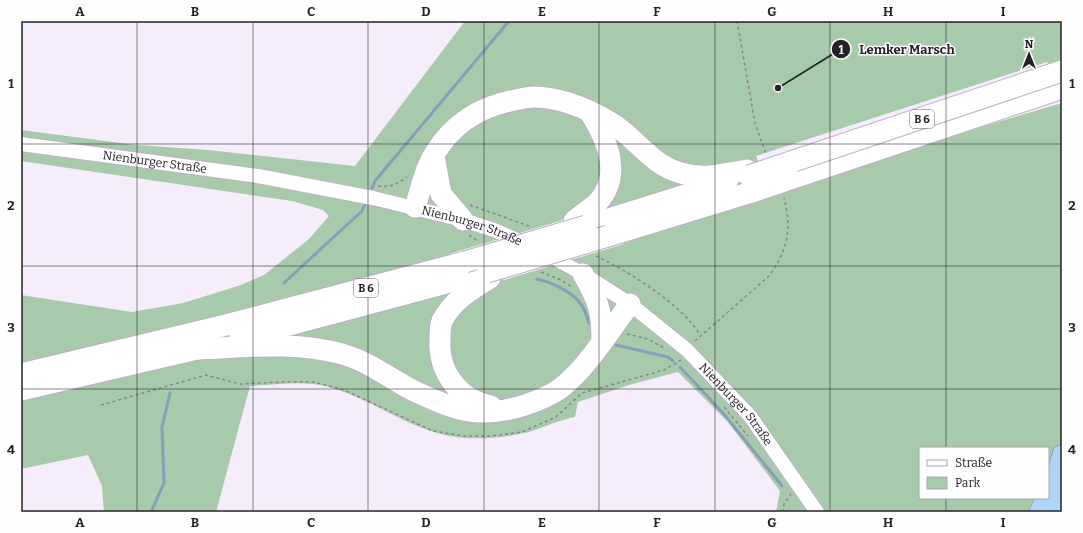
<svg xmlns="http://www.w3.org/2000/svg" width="1083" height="533" font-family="Bitter,serif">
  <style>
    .green { fill: #a7cbaa; fill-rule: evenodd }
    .water { fill: #afd4f8; stroke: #869eba }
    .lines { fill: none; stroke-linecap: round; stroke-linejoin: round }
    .stream { stroke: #869eba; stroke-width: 3 }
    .minor-casing { stroke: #beafc7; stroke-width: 16 }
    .highway-casing { stroke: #beafc7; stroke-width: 23 }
    .path { stroke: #89828e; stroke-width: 1.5; stroke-dasharray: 3 3; stroke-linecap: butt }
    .minor { stroke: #fff; stroke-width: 14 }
    .highway { stroke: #fff; stroke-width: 21 }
    .highway-bridge-casing { stroke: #beafc7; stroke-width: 23; stroke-linecap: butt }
    .highway-bridge { stroke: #fff; stroke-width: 21 }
    .grid { fill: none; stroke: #262029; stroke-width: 1; stroke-opacity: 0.55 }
    .labels { text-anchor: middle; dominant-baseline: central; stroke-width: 3; stroke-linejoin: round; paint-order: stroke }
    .shield { fill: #fefefe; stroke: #676369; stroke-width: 1 }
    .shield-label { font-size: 11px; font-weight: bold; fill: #262029 }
    .street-label { font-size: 12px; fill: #262029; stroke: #fefefe }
    .leader { fill: none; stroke: #262029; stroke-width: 1.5 }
    .callout-dot { fill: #262029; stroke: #fefefe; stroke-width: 1.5 }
    .mark-label { font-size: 12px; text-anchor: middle; font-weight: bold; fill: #fff }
    .callout-label { font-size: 13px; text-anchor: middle; font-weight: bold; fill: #262029; stroke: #fefefe; stroke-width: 3; stroke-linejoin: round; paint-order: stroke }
    .neatline { fill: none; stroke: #262029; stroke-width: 1.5 }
    .grid-label { font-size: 13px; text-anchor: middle; font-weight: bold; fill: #262029 }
  </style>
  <rect width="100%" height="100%" fill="#f6edfc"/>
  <path class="green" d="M465,21H1062V76L1047,62L756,156L771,189L1062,103V444L1054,447L1048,467V448H920V498H1035L1028,512H776L780,491L728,422L678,372L629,385L578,402L575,417C559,420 545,427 529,432C508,437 486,439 465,438C415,435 376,400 329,387C303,380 275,385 250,386L216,512H104L102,486L88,455L21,469V295L132,312L183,303L238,286L264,275L309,239L329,216L323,210L292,201L21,161V130L136,145L208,150L355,166ZM566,217L624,244L504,280L449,254L560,221Z"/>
  <path class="water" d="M1062,444V512H1028L1035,498H1048V467L1054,447Z"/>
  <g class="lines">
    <g class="stream">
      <path d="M370,193L375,181L509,21"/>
      <path d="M537,279C551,282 571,291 580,303C585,309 587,316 589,323"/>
      <path d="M284,283L362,211L367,200"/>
      <path d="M616,345L668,357L673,361"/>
      <path d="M680,367L723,413L782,486"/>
      <path d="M151,512L164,483L162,427L170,393"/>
    </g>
    <defs>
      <g id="minor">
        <path id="s1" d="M21,144L258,176L373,198L463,220L494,230L538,249L583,274L630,304L687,350L750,416L817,512"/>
      </g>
      <g id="highway">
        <path d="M434,156L441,194L463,220"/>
        <path d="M790,179L1062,88"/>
        <path d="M415,207C421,189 425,168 435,153C453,123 482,106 515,100C521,99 528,97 533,97C560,97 588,109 610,122C636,137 649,164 681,173C703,180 725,174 747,170"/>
        <path d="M574,221C581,215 589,210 596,204C624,176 607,139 589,111"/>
        <path d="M586,226L727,182"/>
        <path d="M608,236L755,191"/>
        <path d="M583,274C598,300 602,310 602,341"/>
        <path d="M490,278C472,289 452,301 442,321C440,326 440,334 440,339C438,372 459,400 491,406"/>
        <path d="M240,338L487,272"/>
        <path d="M198,349C246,347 295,341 342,354C368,361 389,378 412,390C455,410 479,420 525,405C537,401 550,396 561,388C589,366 608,332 630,304"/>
        <path d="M21,374L226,325L465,262"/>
        <path d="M21,390L210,346"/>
      </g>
    </defs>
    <use href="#minor" class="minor-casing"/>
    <use href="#highway" class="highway-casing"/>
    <g class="path">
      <path d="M737,21L755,123L766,154"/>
      <path d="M378,186C390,188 397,184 407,177"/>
      <path d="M470,205L529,226"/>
      <path d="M469,235L479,242"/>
      <path d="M596,256C628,271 683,305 700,335"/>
      <path d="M541,272L561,280L572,287"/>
      <path d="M627,334L648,339L666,349"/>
      <path d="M695,341L769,276C788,250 792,229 784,198"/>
      <path d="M101,405L206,375L240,384L283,382H314L344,390L433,431L463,436H491L522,432L556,417L582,393L664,370L681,360"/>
      <path d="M724,407L748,436"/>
      <path d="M783,512L784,504L791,494"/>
    </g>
    <use href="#minor" class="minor"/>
    <use href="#highway" class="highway"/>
    <defs>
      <g id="highway-bridge">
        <path d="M749,176L1062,71"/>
        <path d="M755,191L790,179"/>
        <path d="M465,262L586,226"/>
        <path d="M487,272L608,236"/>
      </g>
    </defs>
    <use href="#highway-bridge" class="highway-bridge-casing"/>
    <use href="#highway-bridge" class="highway-bridge"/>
  </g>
  <path class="grid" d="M137,21V512M253,21V512M368,21V512M484,21V512M599,21V512M715,21V512M830,21V512M946,21V448M21,144H1062M21,266H1062M21,389H1062M946,498V512"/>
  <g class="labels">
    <g class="shield">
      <rect x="910" y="110" width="24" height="18" rx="3"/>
      <rect x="354" y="279" width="24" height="18" rx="3"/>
    </g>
    <g class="shield-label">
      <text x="922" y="119">B 6</text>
      <text x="366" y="288">B 6</text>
    </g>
    <g class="street-label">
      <text stroke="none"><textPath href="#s1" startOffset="135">Nienburger Straße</textPath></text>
      <text stroke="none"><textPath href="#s1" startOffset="459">Nienburger Straße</textPath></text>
      <text stroke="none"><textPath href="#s1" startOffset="783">Nienburger Straße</textPath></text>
    </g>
  </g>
  <path class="leader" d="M778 88L841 49"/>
  <g class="callout-dot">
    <circle cx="778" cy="88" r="4"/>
    <circle cx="841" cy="49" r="10"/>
  </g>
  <g class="mark-label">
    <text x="841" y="54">1</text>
  </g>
  <g class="callout-label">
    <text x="907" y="54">Lemker Marsch</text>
  </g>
  <rect width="1083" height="533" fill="none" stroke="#fefefe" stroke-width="44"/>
  <rect x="919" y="447" width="130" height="52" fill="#fefefe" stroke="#a8a5a9"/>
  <rect x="927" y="460" width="20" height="6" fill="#ffffff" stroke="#a8a5a9"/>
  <text x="955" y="467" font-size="12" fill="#262029">Straße</text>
  <rect x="927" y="477" width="20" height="12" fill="#a7cbaa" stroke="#a8a5a9"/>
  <text x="955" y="487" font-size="12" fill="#262029">Park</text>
  <g transform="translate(1029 54)" stroke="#fefefe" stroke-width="3" paint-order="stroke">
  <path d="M0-3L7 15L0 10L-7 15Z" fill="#262029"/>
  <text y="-6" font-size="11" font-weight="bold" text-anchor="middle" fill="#262029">N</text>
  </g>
  <rect x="22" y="22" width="1039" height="489" class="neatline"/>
  <g class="grid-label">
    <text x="80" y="16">A</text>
    <text x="195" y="16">B</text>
    <text x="311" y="16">C</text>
    <text x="426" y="16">D</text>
    <text x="542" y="16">E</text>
    <text x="657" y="16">F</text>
    <text x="772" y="16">G</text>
    <text x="888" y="16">H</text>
    <text x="1003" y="16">I</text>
    <text x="11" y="88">1</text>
    <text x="1072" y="88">1</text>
    <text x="11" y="210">2</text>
    <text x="1072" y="210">2</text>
    <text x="11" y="332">3</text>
    <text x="1072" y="332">3</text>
    <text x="11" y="454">4</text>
    <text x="1072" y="454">4</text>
    <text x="80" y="527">A</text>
    <text x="195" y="527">B</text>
    <text x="311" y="527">C</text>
    <text x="426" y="527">D</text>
    <text x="542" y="527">E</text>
    <text x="657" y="527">F</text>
    <text x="772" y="527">G</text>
    <text x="888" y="527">H</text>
    <text x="1003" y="527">I</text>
  </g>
</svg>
